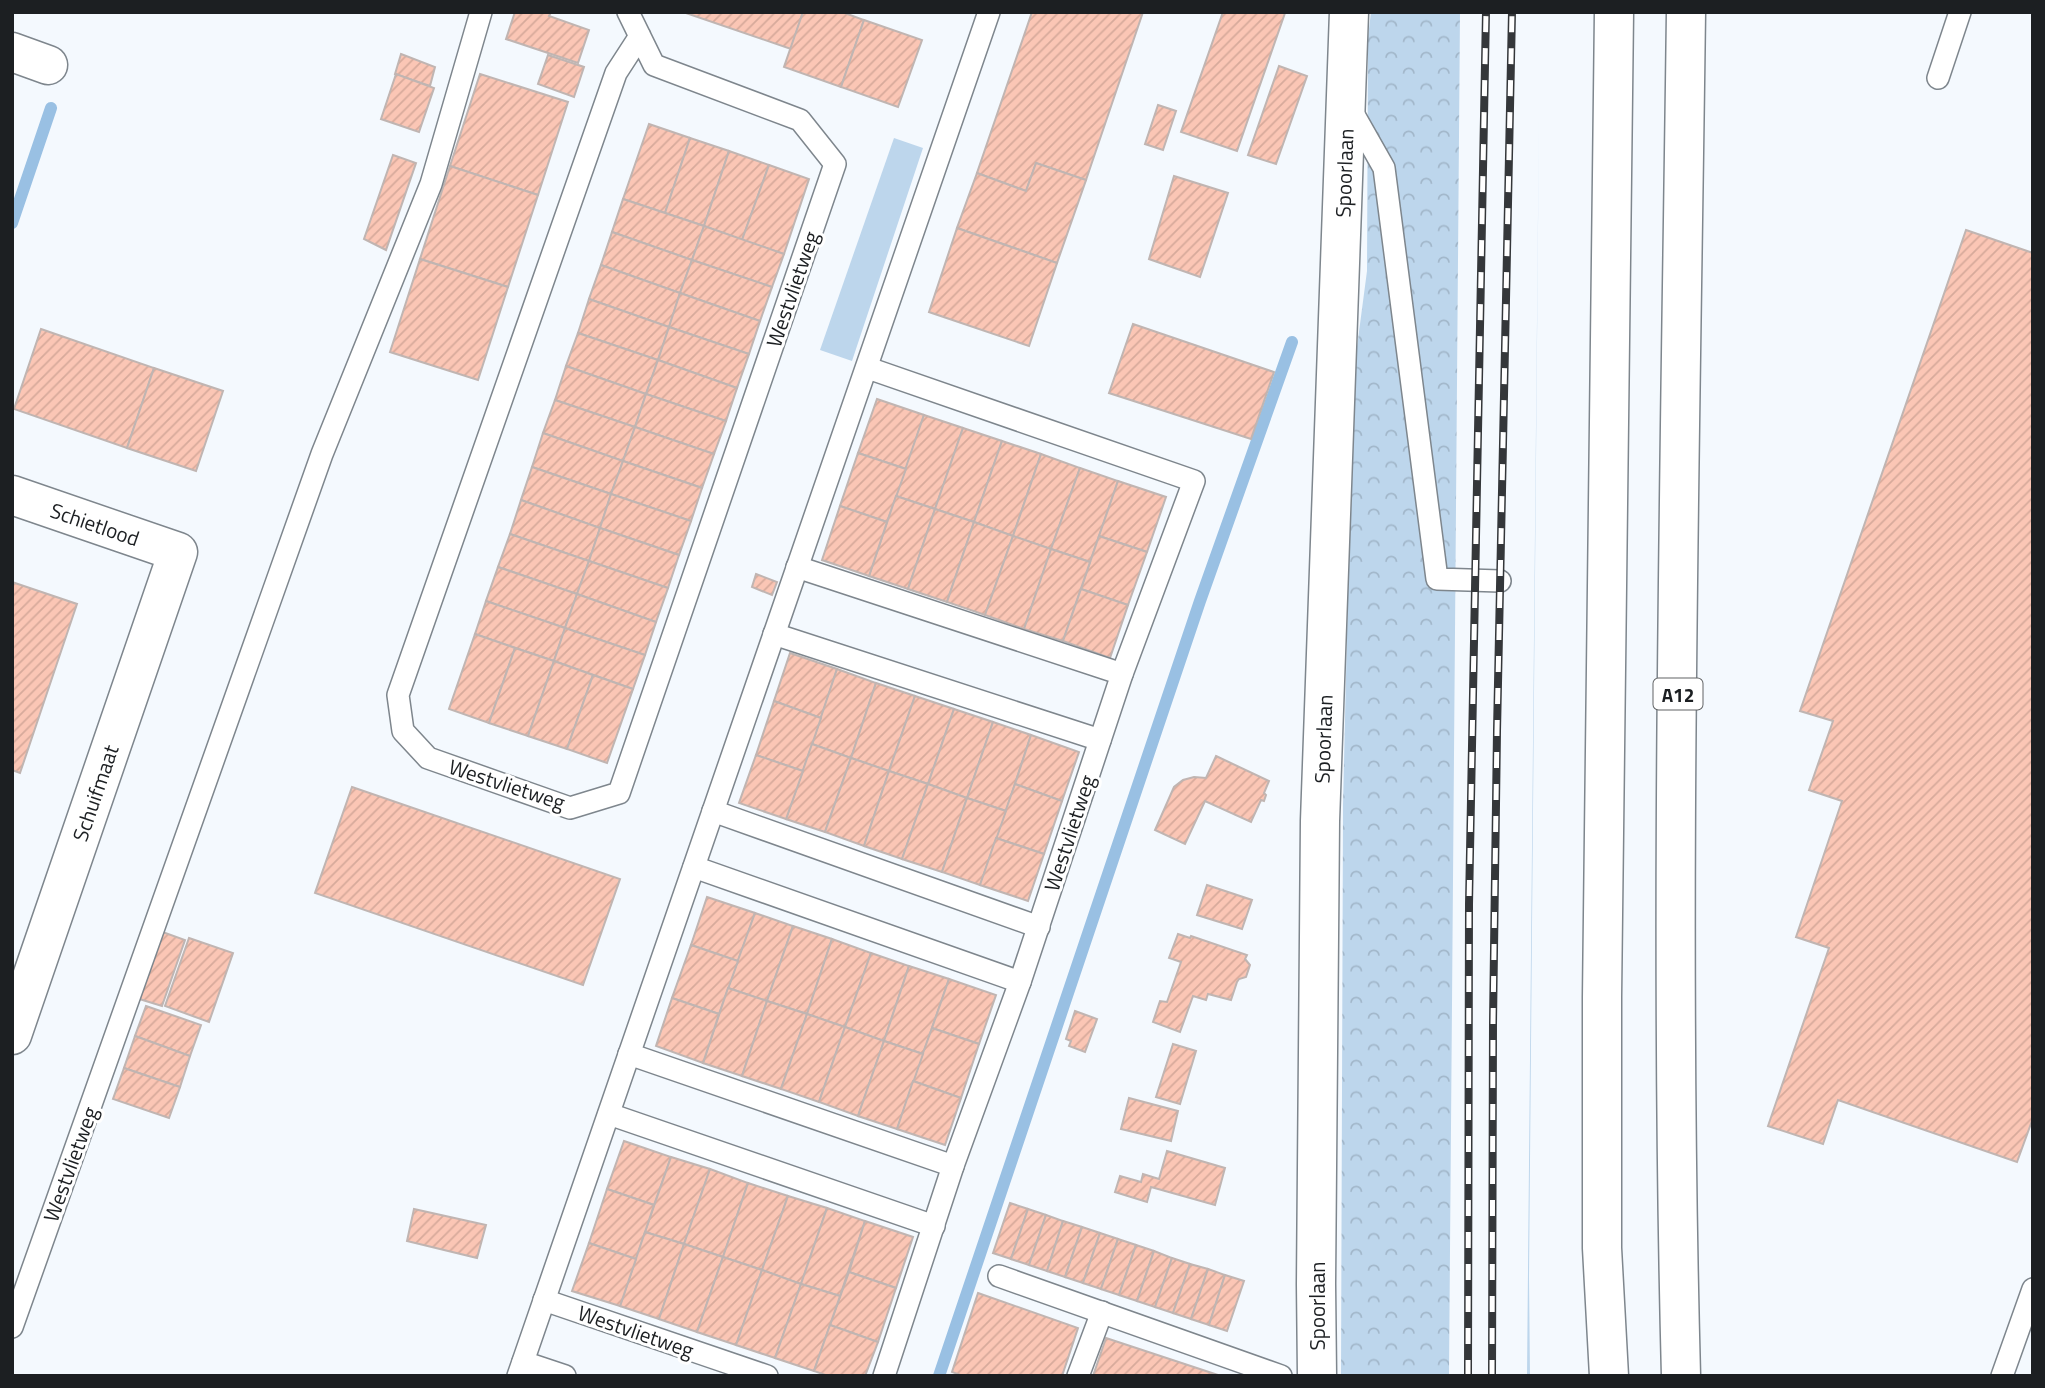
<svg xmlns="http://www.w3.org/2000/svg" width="2045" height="1388" font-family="'Titillium Web',sans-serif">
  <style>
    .green { fill: #bdd6ec }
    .forest { fill: url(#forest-crowns) }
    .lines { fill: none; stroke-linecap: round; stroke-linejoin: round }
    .stream { stroke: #99c0e3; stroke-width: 12 }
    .building { fill: url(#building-hatch); stroke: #c0b5b2; stroke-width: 2 }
    .service-casing { stroke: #7e868d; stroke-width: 24 }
    .minor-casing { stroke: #7e868d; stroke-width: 41 }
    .motorway-casing { stroke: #7e868d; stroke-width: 41 }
    .service { stroke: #fff; stroke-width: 21 }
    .minor { stroke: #fff; stroke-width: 38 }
    .motorway { stroke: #fff; stroke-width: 38 }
    .rail-casing { stroke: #34373a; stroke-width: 8 }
    .rail { stroke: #fff; stroke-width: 5; stroke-dasharray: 16; stroke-linecap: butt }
    .labels { text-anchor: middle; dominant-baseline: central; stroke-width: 6; stroke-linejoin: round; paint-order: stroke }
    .shield { fill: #fff; stroke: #606264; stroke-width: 2 }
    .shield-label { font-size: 19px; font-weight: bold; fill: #1c1f22 }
    .street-label { font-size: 21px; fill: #1c1f22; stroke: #fff }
  </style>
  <defs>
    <pattern id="forest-crowns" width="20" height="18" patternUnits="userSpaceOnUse" patternTransform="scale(1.75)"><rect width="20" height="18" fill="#bdd6ec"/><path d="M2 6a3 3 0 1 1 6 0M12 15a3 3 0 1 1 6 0" fill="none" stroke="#a2b7ca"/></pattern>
    <pattern id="building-hatch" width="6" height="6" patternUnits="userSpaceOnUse" patternTransform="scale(1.75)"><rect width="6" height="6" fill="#fbc6b5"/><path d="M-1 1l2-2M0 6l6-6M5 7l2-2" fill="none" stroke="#d7aa9b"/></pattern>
  </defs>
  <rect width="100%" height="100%" fill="#f4f9fe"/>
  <g class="green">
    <path d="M1539,110L1529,1278L1530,1376H1527Z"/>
    <path d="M894,138L923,148L852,361L820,350Z"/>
  </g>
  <path class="forest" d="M1371,12H1460L1449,1376H1341L1343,805L1353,377L1367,271L1368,37Z"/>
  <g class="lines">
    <g class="stream">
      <path d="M12,223L51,108"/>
      <path d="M939,1376L1200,601L1292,342"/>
    </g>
  </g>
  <g class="building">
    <path d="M515,12H551L549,16L589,30L578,63L506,39Z"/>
    <path d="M683,12H803L791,49Z"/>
    <path d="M803,12H842L864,20L841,87L784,67Z"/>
    <path d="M1032,12H1143L1086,180L1036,163L1026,191L977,173Z"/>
    <path d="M1223,12L1285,13L1237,151L1181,132Z"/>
    <path d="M864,20L922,40L898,107L841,87Z"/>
    <path d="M401,54L435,67L430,86L395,74Z"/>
    <path d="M548,55L584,67L574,97L538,84Z"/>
    <path d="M1279,66L1307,76L1276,164L1248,155Z"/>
    <path d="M396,74L434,88L419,132L381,119Z"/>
    <path d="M480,74L568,102L538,195L450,166Z"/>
    <path d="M1158,105L1176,111L1163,150L1145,144Z"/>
    <path d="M649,124L690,138L665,213L623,199Z"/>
    <path d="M690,138L729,151L704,226L665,213Z"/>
    <path d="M729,151L769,165L742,240L704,226Z"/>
    <path d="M393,155L416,163L386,250L364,239Z"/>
    <path d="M1036,163L1086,180L1057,263L957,228L977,173L1026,191Z"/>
    <path d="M769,165L809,179L784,254L742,240Z"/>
    <path d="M450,166L538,195L508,287L420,259Z"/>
    <path d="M1174,176L1228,193L1200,277L1149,259Z"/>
    <path d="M623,199L704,226L692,260L612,232Z"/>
    <path d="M704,226L784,254L772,287L692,260Z"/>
    <path d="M957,228L1057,263L1029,346L929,312Z"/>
    <path d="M1966,230L2033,253V1118L2017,1162L1838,1100L1823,1144L1768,1126L1829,948L1796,937L1842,801L1809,790L1833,721L1800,711Z"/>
    <path d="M612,232L692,260L680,293L601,265Z"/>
    <path d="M420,259L508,287L478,380L390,352Z"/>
    <path d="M692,260L772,287L760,321L680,293Z"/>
    <path d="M601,265L680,293L669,327L589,299Z"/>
    <path d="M680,293L760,321L749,354L669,327Z"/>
    <path d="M589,299L669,327L658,360L578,333Z"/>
    <path d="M1133,324L1274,372L1251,439L1109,393Z"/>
    <path d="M669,327L749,354L737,388L658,360Z"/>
    <path d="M41,329L154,368L127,448L14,409Z"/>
    <path d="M578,333L658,360L646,394L566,366Z"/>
    <path d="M658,360L737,388L726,421L646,394Z"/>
    <path d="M566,366L646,394L635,427L555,400Z"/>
    <path d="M154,368L223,391L196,471L127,448Z"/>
    <path d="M646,394L726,421L714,454L635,427Z"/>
    <path d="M877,399L924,415L906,469L858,453Z"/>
    <path d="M555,400L635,427L623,461L543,433Z"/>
    <path d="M924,415L963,428L935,509L896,496Z"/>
    <path d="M635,427L714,454L702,488L623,461Z"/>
    <path d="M963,428L1002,441L974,522L935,509Z"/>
    <path d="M543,433L623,461L611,494L532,467Z"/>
    <path d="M1002,441L1041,454L1013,536L974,522Z"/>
    <path d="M858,453L906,469L887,522L840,506Z"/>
    <path d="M1041,454L1080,468L1051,549L1013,536Z"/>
    <path d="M623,461L702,488L691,521L611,494Z"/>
    <path d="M532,467L611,494L600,528L521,500Z"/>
    <path d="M1080,468L1118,481L1090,562L1051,549Z"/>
    <path d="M1118,481L1166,497L1147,552L1099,536Z"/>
    <path d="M611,494L691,521L679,555L600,528Z"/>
    <path d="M896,496L935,509L908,589L869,576Z"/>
    <path d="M521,500L600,528L589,561L510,534Z"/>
    <path d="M840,506L887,522L869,576L822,560Z"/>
    <path d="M935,509L974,522L947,602L908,589Z"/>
    <path d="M974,522L1013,536L985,615L947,602Z"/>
    <path d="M600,528L679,555L668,588L589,561Z"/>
    <path d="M510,534L589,561L577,594L498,567Z"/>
    <path d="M1013,536L1051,549L1024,629L985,615Z"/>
    <path d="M1099,536L1147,552L1128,605L1081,589Z"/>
    <path d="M1051,549L1090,562L1063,641L1024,629Z"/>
    <path d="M589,561L668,588L656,622L577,594Z"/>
    <path d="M498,567L577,594L565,628L486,601Z"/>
    <path d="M756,574L777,582L772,595L752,587Z"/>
    <path d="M12,582L77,604L20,773L12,770Z"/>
    <path d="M1081,589L1128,605L1110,658L1063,641Z"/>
    <path d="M577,594L656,622L645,655L565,628Z"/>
    <path d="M486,601L565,628L554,661L475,634Z"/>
    <path d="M565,628L645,655L633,689L554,661Z"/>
    <path d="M475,634L515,648L489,723L449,709Z"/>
    <path d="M515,648L554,661L528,736L489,723Z"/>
    <path d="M790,653L837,669L821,718L774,701Z"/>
    <path d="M554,661L593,675L567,749L528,736Z"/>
    <path d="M837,669L876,683L851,758L812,744Z"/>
    <path d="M593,675L633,689L607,763L567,749Z"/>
    <path d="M876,683L915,696L889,771L851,758Z"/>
    <path d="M915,696L954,709L928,784L889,771Z"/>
    <path d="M774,701L821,718L803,771L756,755Z"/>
    <path d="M954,709L993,722L967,798L928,784Z"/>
    <path d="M993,722L1031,735L1006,811L967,798Z"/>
    <path d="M1031,735L1079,752L1062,801L1015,784Z"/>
    <path d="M812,744L851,758L825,832L786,819Z"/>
    <path d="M756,755L803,771L786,819L739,803Z"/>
    <path d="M1216,756L1269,781L1264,793L1266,795L1264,801L1261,800L1251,822L1205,801L1185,844L1155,830L1174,787L1183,780L1194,777L1206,778Z"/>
    <path d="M851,758L889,771L864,846L825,832Z"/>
    <path d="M889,771L928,784L902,859L864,846Z"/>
    <path d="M928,784L967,798L942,872L902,859Z"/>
    <path d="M1015,784L1062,801L1044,854L996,838Z"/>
    <path d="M352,787L620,879L583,985L315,893Z"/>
    <path d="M967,798L1006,811L980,885L942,872Z"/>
    <path d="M996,838L1044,854L1028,901L980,885Z"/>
    <path d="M1207,885L1252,900L1242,929L1197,915Z"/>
    <path d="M707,897L755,913L738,961L691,945Z"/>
    <path d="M755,913L793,926L767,1001L728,988Z"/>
    <path d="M793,926L832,939L807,1014L767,1001Z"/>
    <path d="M157,930L185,940L162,1006L133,997Z"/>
    <path d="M1178,934L1190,938L1191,936L1247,955L1245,959L1250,965L1246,977L1239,979L1237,982L1231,1000L1208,994L1206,1000L1193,996L1180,1032L1153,1022L1160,1001L1167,1002L1181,962L1169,958Z"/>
    <path d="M189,938L233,953L209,1022L165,1006Z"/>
    <path d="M832,939L871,953L845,1027L807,1014Z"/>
    <path d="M691,945L738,961L719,1014L672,998Z"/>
    <path d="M871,953L909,966L884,1041L845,1027Z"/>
    <path d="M909,966L949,979L923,1054L884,1041Z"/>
    <path d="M949,979L996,995L979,1044L932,1028Z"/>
    <path d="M728,988L767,1001L742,1076L703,1063Z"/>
    <path d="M672,998L719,1014L703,1063L656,1046Z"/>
    <path d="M767,1001L807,1014L781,1089L742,1076Z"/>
    <path d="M146,1006L201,1025L190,1056L135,1036Z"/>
    <path d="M1075,1011L1097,1019L1085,1052L1069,1046L1071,1041L1066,1039Z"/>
    <path d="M807,1014L845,1027L819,1102L781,1089Z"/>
    <path d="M845,1027L884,1041L858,1116L819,1102Z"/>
    <path d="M932,1028L979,1044L961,1098L913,1081Z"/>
    <path d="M135,1036L190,1056L180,1087L124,1068Z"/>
    <path d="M884,1041L923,1054L897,1129L858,1116Z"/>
    <path d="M1173,1044L1196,1051L1180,1104L1156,1097Z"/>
    <path d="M124,1068L180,1087L169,1118L113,1099Z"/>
    <path d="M913,1081L961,1098L945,1145L897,1129Z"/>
    <path d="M1129,1098L1178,1111L1171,1141L1121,1129Z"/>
    <path d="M624,1141L671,1157L654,1205L607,1189Z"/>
    <path d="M1167,1151L1225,1168L1215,1205L1151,1187L1147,1202L1115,1192L1120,1176L1141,1182L1143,1174L1159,1179Z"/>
    <path d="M671,1157L710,1169L684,1244L645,1232Z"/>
    <path d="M710,1169L748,1183L723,1257L684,1244Z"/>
    <path d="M748,1183L788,1196L762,1270L723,1257Z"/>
    <path d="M607,1189L654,1205L636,1259L589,1243Z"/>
    <path d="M788,1196L827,1208L801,1284L762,1270Z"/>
    <path d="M1010,1203L1028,1209L1011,1259L993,1253Z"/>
    <path d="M827,1208L865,1221L840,1296L801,1284Z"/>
    <path d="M414,1209L486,1225L477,1258L407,1241Z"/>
    <path d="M1028,1209L1046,1215L1029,1265L1011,1259Z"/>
    <path d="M1046,1215L1063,1221L1047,1271L1029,1265Z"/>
    <path d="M865,1221L913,1237L896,1288L849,1272Z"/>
    <path d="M1063,1221L1082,1227L1065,1277L1047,1271Z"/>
    <path d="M1082,1227L1100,1233L1083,1283L1065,1277Z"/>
    <path d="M645,1232L684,1244L659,1319L620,1306Z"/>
    <path d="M1100,1233L1118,1239L1101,1289L1083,1283Z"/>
    <path d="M1118,1239L1136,1245L1119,1295L1101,1289Z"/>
    <path d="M589,1243L636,1259L620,1306L572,1291Z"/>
    <path d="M684,1244L723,1257L697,1332L659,1319Z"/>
    <path d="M1136,1245L1154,1251L1137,1301L1119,1295Z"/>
    <path d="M1154,1251L1172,1258L1155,1307L1137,1301Z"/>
    <path d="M723,1257L762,1270L736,1345L697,1332Z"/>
    <path d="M1172,1258L1190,1264L1173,1313L1155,1307Z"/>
    <path d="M1190,1264L1208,1269L1191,1319L1173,1313Z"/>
    <path d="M1208,1269L1225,1275L1209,1325L1191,1319Z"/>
    <path d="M762,1270L801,1284L775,1358L736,1345Z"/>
    <path d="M849,1272L896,1288L878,1342L830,1325Z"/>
    <path d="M1225,1275L1244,1281L1227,1331L1209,1325Z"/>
    <path d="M801,1284L840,1296L814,1371L775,1358Z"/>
    <path d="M978,1293L1078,1328L1062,1376H963L952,1372Z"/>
    <path d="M830,1325L878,1342L865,1376H828L814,1371Z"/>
    <path d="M1106,1338L1221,1376H1093Z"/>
  </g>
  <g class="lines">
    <defs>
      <g id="service">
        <path d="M628,12L654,65L800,120L835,164L619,793L570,808L428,758L403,731L398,695L616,73L640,36"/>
        <path d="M1938,78L1960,12"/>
        <path d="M1350,108L1384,168L1437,579L1500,581"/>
        <path d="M868,368L1194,481L1122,674L1020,982L953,1166L884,1376"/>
        <path d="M797,567L1122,674"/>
        <path d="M774,634L1100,740"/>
        <path d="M713,811L1039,927"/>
        <path d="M694,867L1020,982"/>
        <path d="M629,1054L953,1166"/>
        <path d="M609,1114L934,1226"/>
        <path d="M999,1276L1281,1376"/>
        <path d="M544,1300L767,1376"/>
        <path d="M12,1327L322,454L431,184L481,12"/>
        <path d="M523,1362L565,1376"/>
        <path d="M518,1376L989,12"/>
        <path d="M1078,1376L1102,1312"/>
        <path d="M2002,1376L2033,1289"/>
      </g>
      <g id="minor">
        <path d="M12,52L48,65"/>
        <path d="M12,495L178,552L12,1035"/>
        <path d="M1317,1376L1316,1284L1320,821L1349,12"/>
      </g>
      <g id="motorway">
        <path d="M1609,1376L1602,1248V997L1614,12"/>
        <path d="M1681,1376C1669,921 1680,467 1686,12"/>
      </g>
    </defs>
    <use href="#service" class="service-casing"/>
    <use href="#minor" class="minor-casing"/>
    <use href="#motorway" class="motorway-casing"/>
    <use href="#service" class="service"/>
    <use href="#minor" class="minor"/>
    <use href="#motorway" class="motorway"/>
    <defs>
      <g id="rail">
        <path d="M1468,1376L1469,904L1486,12"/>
        <path d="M1492,1376L1493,1023L1497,731L1512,12"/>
      </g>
    </defs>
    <use href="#rail" class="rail-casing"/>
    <use href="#rail" class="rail"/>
  </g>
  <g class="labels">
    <rect class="shield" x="1653.5" y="678.5" width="49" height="31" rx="5"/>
    <g class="shield-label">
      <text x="1678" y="694">A12</text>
    </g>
    <g class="street-label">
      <text transform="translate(1344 173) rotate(-88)">Spoorlaan</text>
      <text transform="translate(792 289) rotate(-71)">Westvlietweg</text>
      <text transform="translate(95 524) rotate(19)">Schietlood</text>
      <text transform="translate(1323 739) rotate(-88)">Spoorlaan</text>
      <text transform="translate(507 784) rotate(18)">Westvlietweg</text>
      <text transform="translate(95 793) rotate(-71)">Schuifmaat</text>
      <text transform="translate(1069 833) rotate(-72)">Westvlietweg</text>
      <text transform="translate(70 1164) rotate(-70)">Westvlietweg</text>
      <text transform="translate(1317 1306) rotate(-90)">Spoorlaan</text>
      <text transform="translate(636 1331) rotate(19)">Westvlietweg</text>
    </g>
  </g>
  <rect width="2045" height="1388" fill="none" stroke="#1c1f22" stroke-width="28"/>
</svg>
